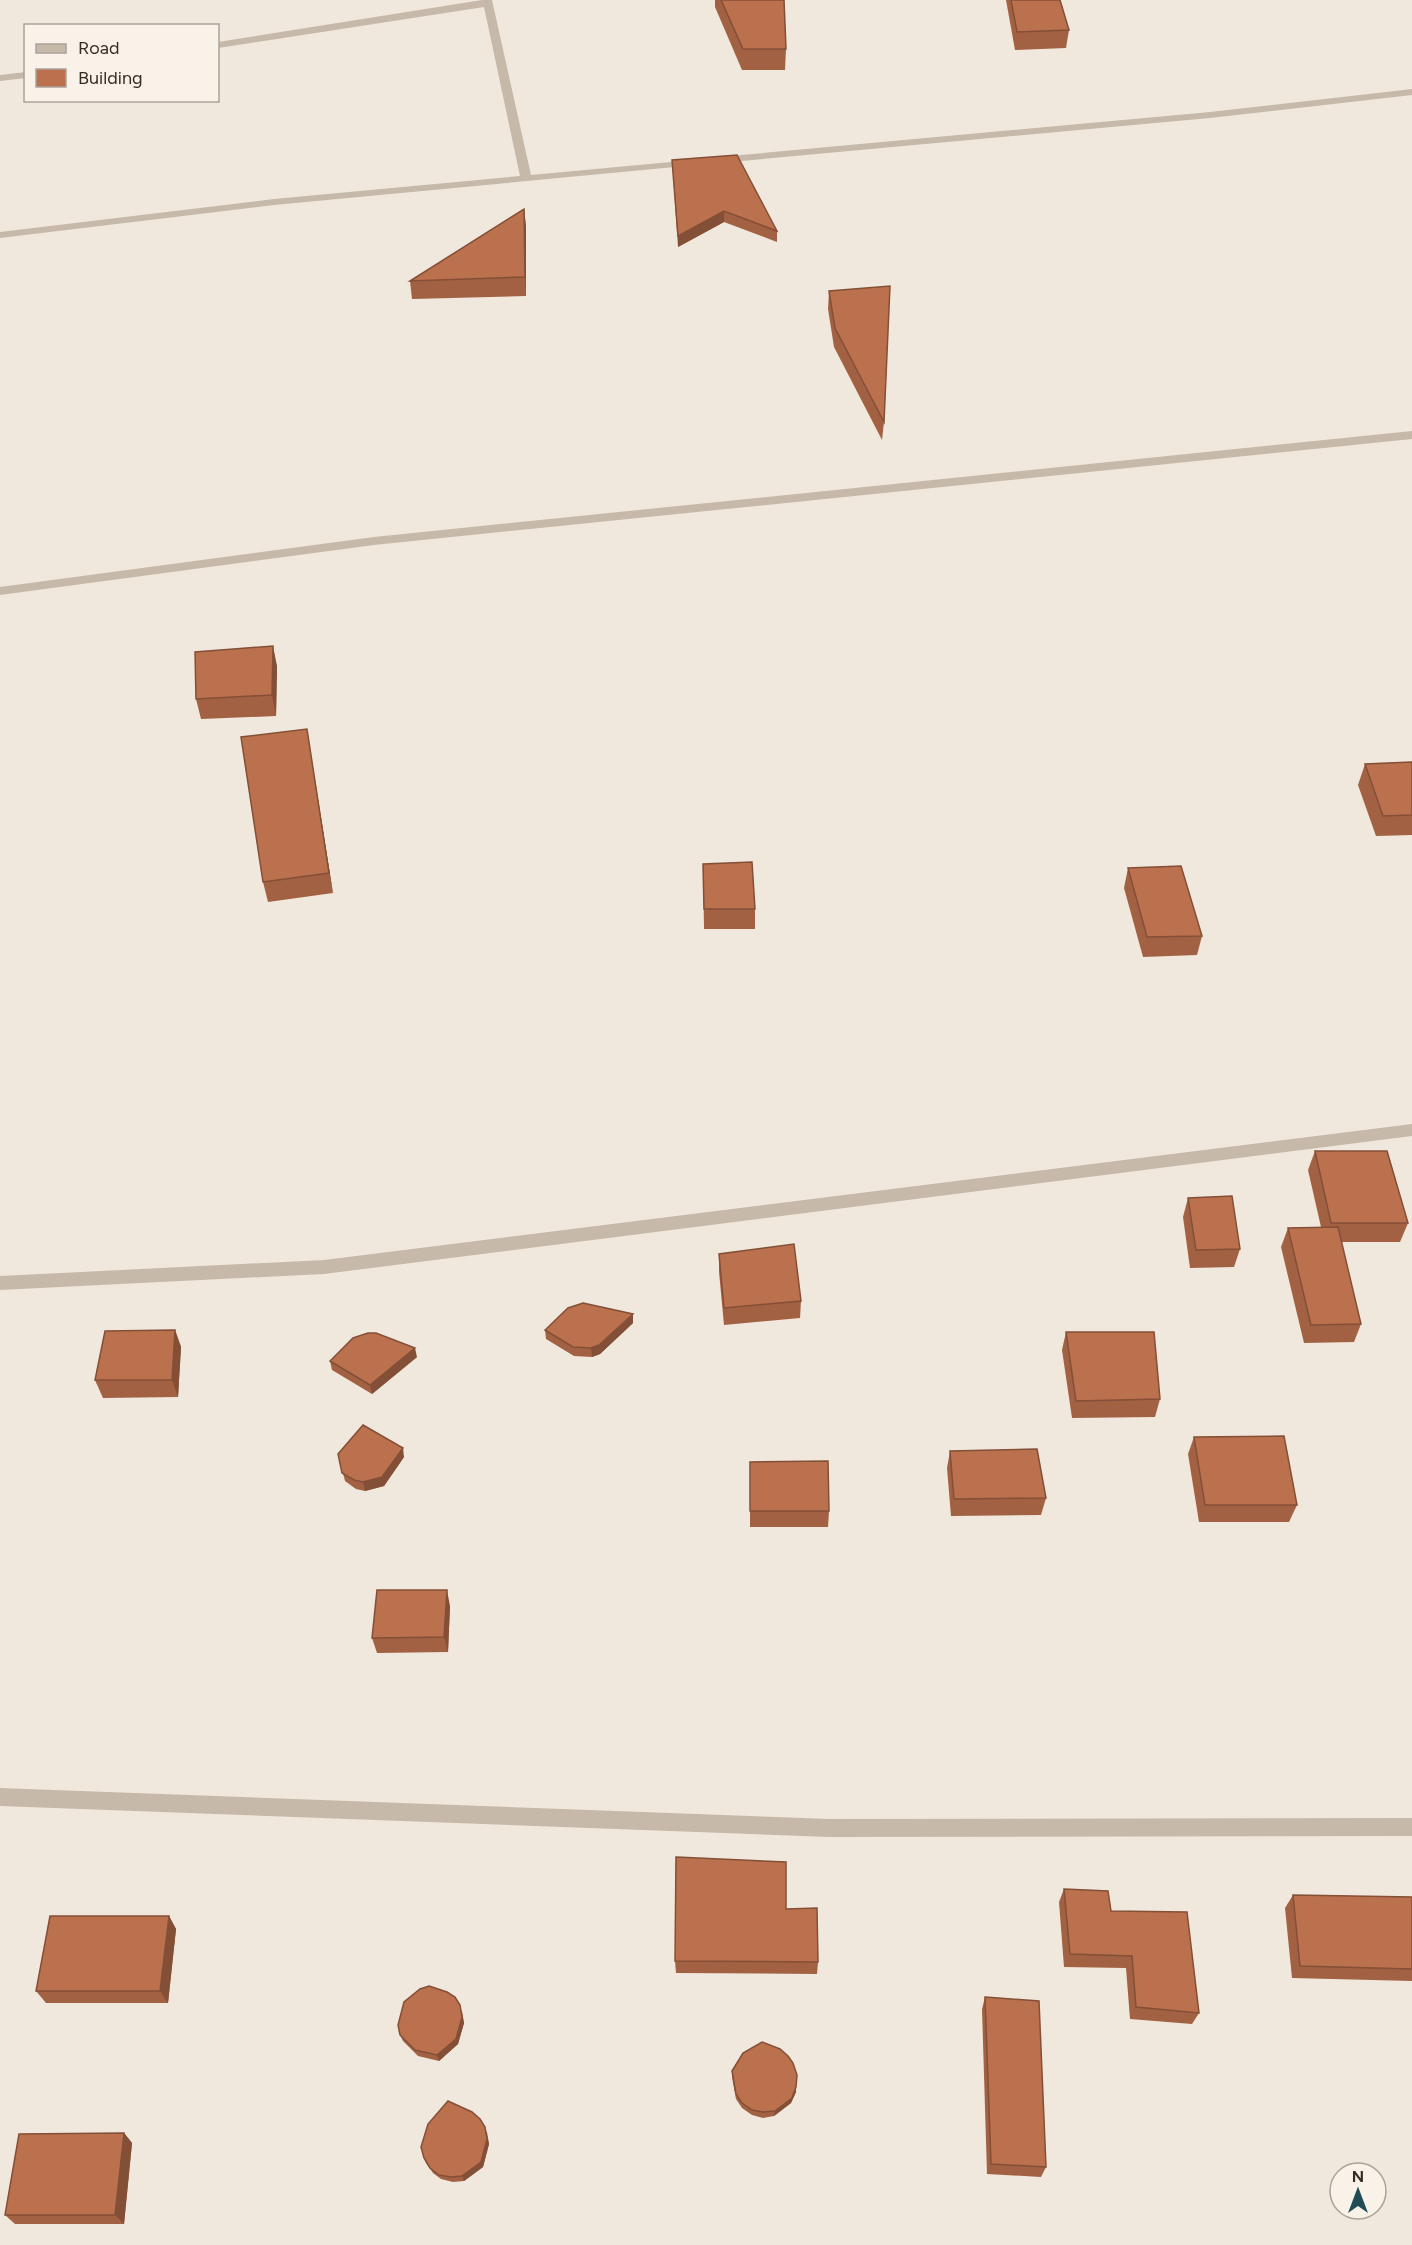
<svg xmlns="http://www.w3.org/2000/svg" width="1412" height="2245" font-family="Figtree,sans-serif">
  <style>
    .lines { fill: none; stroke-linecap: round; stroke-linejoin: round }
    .minor { fill: #c7b9a9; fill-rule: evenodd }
    .wall { fill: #a26143 }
    .shaded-wall { fill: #844f37 }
    .building { fill: #bc714e; stroke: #844f37; stroke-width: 1.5 }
  </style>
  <rect width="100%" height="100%" fill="#f0e8dc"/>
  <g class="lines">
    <g class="minor">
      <path d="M482,0H492L531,175L692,160L696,161V165L274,205L0,238V232L274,199L520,176L484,7L218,48V42Z"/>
      <path d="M26,72V78L0,81V75Z"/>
      <path d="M1412,89V95L1210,118L719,163L714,160L719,157L1210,112Z"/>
      <path d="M1412,431V439L374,545L0,595V587L374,537Z"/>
      <path d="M1412,1124V1136L324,1274L0,1290V1276L324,1260Z"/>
      <path d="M0,1788L829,1819L1412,1818V1836L829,1837L0,1806Z"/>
    </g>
  </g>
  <g class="wall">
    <path d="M715,0H784L786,49L785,70H742L715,7Z"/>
    <path d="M1006,0H1060L1069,30L1066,48L1015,50Z"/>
    <path d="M672,160L777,231V242L724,222L678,247Z"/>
    <path d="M524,209L526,227V296L412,299L410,281Z"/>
    <path d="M829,291L884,422L882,440L834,347L828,309Z"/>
    <path d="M277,666L276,716L201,719L196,699Z"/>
    <path d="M310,749L333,893L268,902L263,882Z"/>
    <path d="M1412,762V835L1376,836L1358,785L1365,764Z"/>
    <path d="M703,864L755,909V929H704Z"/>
    <path d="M1128,868L1202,936L1197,955L1143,957L1124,888Z"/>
    <path d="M1315,1151L1408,1223L1400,1242H1341L1361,1324L1354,1342L1304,1343L1281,1247L1288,1228L1321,1227L1308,1170Z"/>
    <path d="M1188,1198L1240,1249L1234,1267L1190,1268L1183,1217Z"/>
    <path d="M719,1254L801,1301L800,1318L724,1325L719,1272Z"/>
    <path d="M633,1314V1323L600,1354L592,1357L574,1356L546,1339L545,1330Z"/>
    <path d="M175,1330L181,1347L178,1397L103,1398L95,1380Z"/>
    <path d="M1066,1332L1160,1399L1155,1417L1072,1418L1062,1350Z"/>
    <path d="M417,1357L372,1394L332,1370L330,1361Z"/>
    <path d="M1194,1437L1297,1505L1289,1522H1199L1188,1454Z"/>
    <path d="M950,1451L1046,1498L1041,1515L951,1516L947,1468Z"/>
    <path d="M338,1454L404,1457L384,1486L365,1491L356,1489L345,1481Z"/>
    <path d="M750,1462L829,1511L828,1527H750Z"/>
    <path d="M450,1606L448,1652L377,1653L372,1638Z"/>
    <path d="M1064,1889L1111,1911L1199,2013L1192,2024L1130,2019L1126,1968L1064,1967L1059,1902Z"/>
    <path d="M1293,1895L1412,1897V1981L1292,1978L1285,1908Z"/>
    <path d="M786,1909L818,1962L817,1974L676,1973L675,1961Z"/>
    <path d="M169,1916L176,1929L168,2003H46L36,1991Z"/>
    <path d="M985,1997L1046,2167L1041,2177L987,2174L982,2009Z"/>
    <path d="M462,2011L464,2023L458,2044L439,2061L418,2056L403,2041L400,2035Z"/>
    <path d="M732,2071L796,2092L791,2103L774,2116L763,2118L752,2115L742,2108L736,2099L732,2077Z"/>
    <path d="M487,2132L489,2144L483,2167L464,2181L453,2182L441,2179L433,2173L426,2163L424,2158Z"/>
    <path d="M124,2133L132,2143L124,2224H15L5,2215Z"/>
  </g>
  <g class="shaded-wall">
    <path d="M524,209L526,227V296L525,277Z"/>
    <path d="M724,211V222L678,247V236Z"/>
    <path d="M273,646L277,666L276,716L272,695Z"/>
    <path d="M307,729L310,749L333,893L329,873Z"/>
    <path d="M633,1314V1323L600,1354L592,1357L591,1348Z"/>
    <path d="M175,1330L181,1347L178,1397L172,1380Z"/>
    <path d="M415,1348L417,1357L372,1394L370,1385Z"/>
    <path d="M403,1448L404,1457L384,1486L365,1491L363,1482Z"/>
    <path d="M447,1590L450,1606L448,1652L444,1637Z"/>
    <path d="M169,1916L176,1929L168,2003L160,1991Z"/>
    <path d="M460,2005L464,2023L458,2044L439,2061L437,2055Z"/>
    <path d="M796,2087V2092L791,2103L774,2116L775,2111Z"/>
    <path d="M485,2127L489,2144L483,2167L464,2181L462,2176Z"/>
    <path d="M124,2133L132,2143L124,2224L115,2215Z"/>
  </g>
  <g class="building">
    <path d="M721,0H784L786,49H743Z"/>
    <path d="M1011,0H1060L1069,30L1017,32Z"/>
    <path d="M737,155L777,231L724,211L678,236L672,160Z"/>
    <path d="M524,209L525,277L410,281Z"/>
    <path d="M890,286L884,422L835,328L829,291Z"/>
    <path d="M273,646L272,695L196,699L195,652Z"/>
    <path d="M307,729L329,873L263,882L241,737Z"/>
    <path d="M1412,762V815L1383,816L1365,764Z"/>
    <path d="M752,862L755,909H704L703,864Z"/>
    <path d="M1181,866L1202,936L1147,937L1128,868Z"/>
    <path d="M1315,1151H1387L1408,1223H1331Z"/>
    <path d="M1232,1196L1240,1249L1196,1250L1188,1198Z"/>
    <path d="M1338,1227L1361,1324L1311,1325L1288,1228Z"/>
    <path d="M794,1244L801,1301L724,1308L719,1254Z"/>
    <path d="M583,1303L633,1314L599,1345L591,1348L573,1347L545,1330L568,1308Z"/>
    <path d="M175,1330L172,1380H95L105,1331Z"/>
    <path d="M1066,1332H1154L1160,1399L1076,1401Z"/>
    <path d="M368,1333H376L415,1348L370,1385L330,1361L353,1338Z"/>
    <path d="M363,1425L403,1448L382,1477L363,1482L354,1480L342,1473L338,1454Z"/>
    <path d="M1284,1436L1297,1505H1205L1194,1437Z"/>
    <path d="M1037,1449L1046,1498L954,1499L950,1451Z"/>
    <path d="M828,1461L829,1511H750V1462Z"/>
    <path d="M377,1590H447L444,1637L372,1638Z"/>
    <path d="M676,1857L786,1862V1909L817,1908L818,1962L675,1961Z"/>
    <path d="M1064,1889L1108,1891L1111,1911L1187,1912L1199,2013L1136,2007L1132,1956L1070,1954Z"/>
    <path d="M1293,1895L1412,1897V1969L1300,1966Z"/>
    <path d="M50,1916H169L160,1991H36Z"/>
    <path d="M429,1986L447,1992L455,1997L460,2005L462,2017L456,2039L437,2055L415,2050L400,2035L398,2025L404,2002L420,1989Z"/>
    <path d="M985,1997L1039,2001L1046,2167L991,2164Z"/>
    <path d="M762,2042L780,2049L788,2056L793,2063L797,2075L796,2087L792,2098L775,2111L763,2112L752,2110L742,2103L736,2094L732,2071L743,2053Z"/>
    <path d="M448,2101L472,2112L480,2119L485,2127L487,2139L481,2162L462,2176L451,2177L439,2175L430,2168L424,2158L421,2147L428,2124Z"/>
    <path d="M124,2133L115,2215H5L19,2134Z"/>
  </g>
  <rect x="24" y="24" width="195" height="78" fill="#f8f2e8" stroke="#aaa39b" stroke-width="1.5"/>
  <rect x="36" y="44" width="30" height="9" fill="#c7b9a9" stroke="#aaa39b" stroke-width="1.5"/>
  <text x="78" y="54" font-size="18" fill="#352d28">Road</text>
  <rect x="36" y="69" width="30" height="18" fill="#bc714e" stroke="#aaa39b" stroke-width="1.5"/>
  <text x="78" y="84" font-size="18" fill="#352d28">Building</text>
  <g transform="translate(1358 2191)"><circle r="28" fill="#f8f2e8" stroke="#aaa39b" stroke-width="1.5"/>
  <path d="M0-4.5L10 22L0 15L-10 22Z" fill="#214c53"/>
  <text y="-9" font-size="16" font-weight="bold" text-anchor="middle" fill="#352d28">N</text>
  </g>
</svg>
